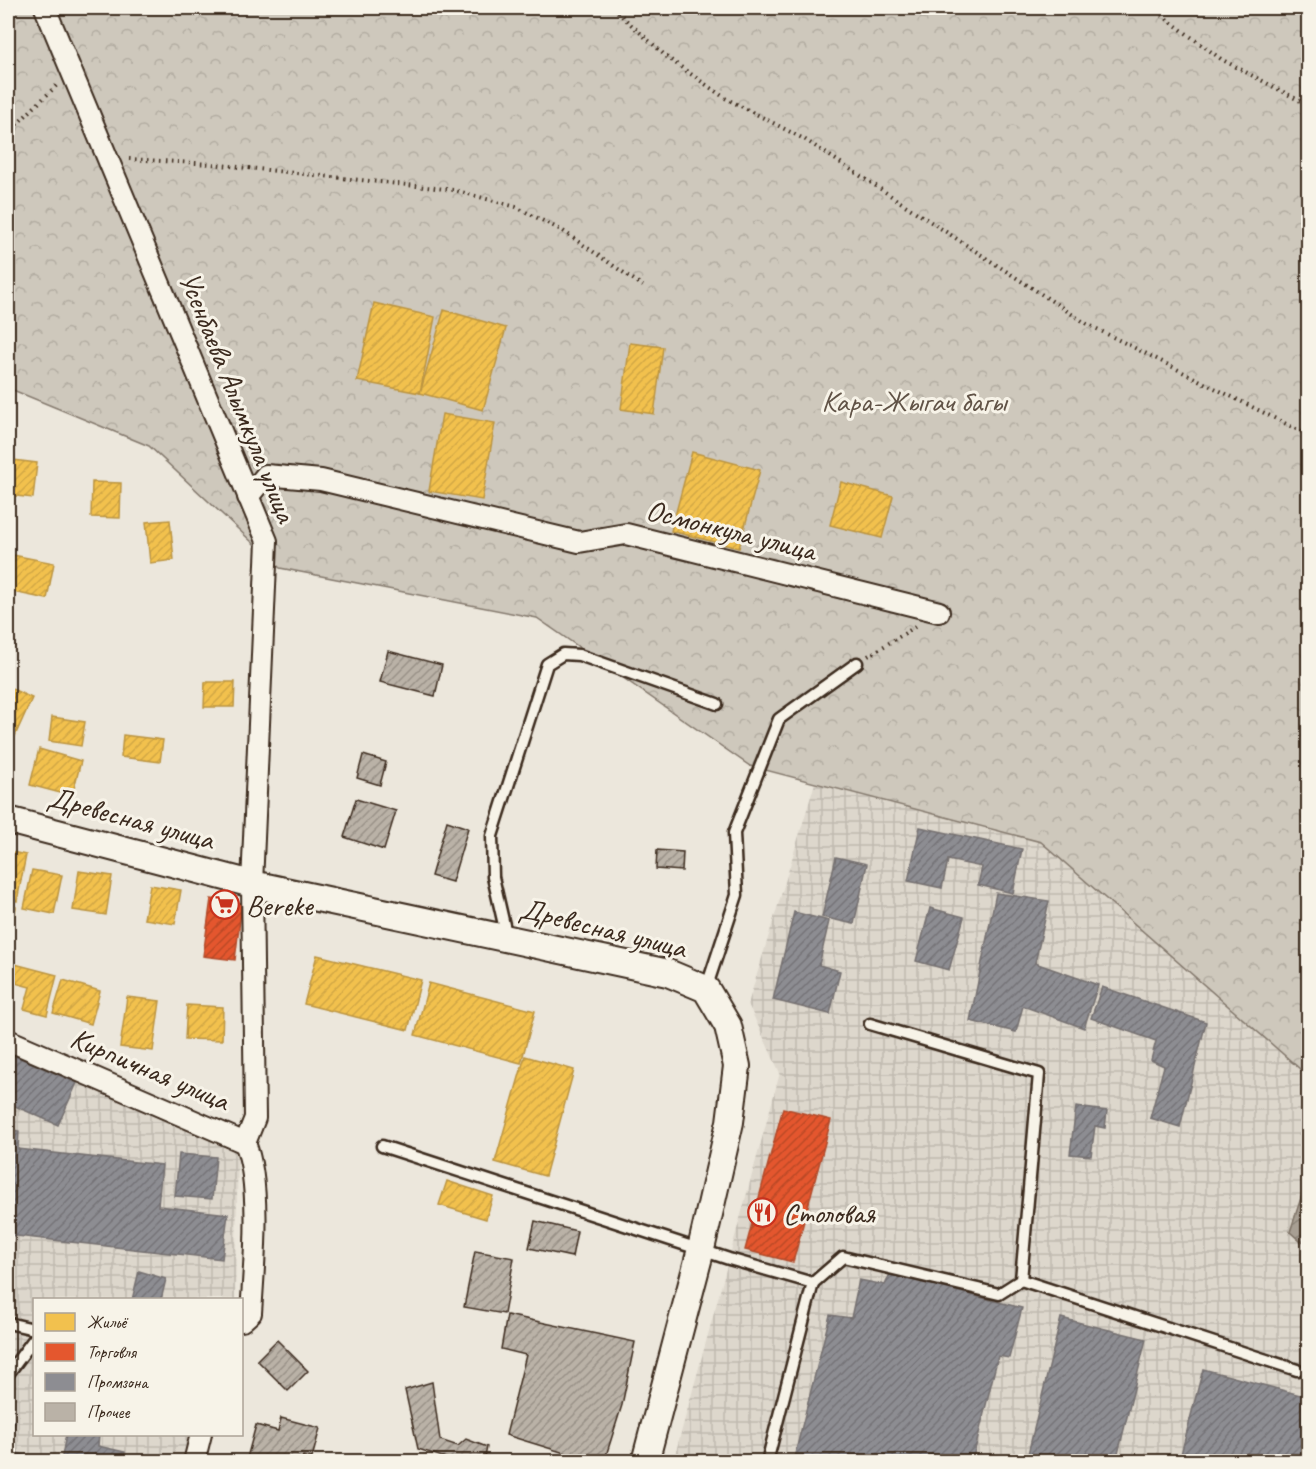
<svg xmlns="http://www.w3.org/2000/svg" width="1316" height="1469" font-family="Caveat,sans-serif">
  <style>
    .industrial { fill: url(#industrial-grid) }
    .park { fill: url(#park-crowns); stroke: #84796d; stroke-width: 1.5 }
    .water { fill: url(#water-waves); stroke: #7c7064; stroke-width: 1.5 }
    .homes { fill: url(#homes-hatch); stroke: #bb9440; stroke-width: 1.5 }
    .shops { fill: url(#shops-hatch); stroke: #b14a29; stroke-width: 1.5 }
    .industry { fill: url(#industry-hatch); stroke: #746f6f; stroke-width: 1.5 }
    .building { fill: url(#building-hatch); stroke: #3b2a1e; stroke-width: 1.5 }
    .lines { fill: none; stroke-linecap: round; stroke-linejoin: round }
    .service-casing { stroke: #3b2a1e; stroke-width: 15 }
    .minor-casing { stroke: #3b2a1e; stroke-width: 24 }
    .tertiary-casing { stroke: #3b2a1e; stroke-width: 30 }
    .path { stroke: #3b2a1e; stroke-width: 4; stroke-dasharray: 1.5 4.5; stroke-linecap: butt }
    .service { stroke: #f7f3e8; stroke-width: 10 }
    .minor { stroke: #f7f3e8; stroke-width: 20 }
    .tertiary { stroke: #f7f3e8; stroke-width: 26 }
    .labels { text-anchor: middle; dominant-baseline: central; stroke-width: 6; stroke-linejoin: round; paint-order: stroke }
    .street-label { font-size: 30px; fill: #3b2a1e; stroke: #f7f3e8 }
    .park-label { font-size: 30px; fill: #605246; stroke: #f7f3e8 }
    .poi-label { font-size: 30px; fill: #3b2a1e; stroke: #f7f3e8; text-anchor: start }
  </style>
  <defs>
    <pattern id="industrial-grid" width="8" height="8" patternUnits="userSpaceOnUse" patternTransform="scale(1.5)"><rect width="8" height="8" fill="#ddd7cc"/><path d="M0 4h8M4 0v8" fill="none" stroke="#bfb9af"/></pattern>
    <pattern id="park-crowns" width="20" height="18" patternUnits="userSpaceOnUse" patternTransform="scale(1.5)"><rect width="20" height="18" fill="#cec8bc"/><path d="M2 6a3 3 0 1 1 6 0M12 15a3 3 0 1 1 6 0" fill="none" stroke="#b2aca1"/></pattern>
    <pattern id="water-waves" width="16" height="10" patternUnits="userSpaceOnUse" patternTransform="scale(1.5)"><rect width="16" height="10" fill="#a89f93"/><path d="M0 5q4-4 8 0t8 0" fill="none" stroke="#8a8277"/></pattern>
    <pattern id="homes-hatch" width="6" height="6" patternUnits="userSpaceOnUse" patternTransform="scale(1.5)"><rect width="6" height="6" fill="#f2c14e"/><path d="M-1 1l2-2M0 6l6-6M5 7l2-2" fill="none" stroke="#d0a644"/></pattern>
    <pattern id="shops-hatch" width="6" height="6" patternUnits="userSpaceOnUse" patternTransform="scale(1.5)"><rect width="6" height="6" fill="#e4572e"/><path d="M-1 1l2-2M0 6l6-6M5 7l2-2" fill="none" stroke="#ba4827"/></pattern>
    <pattern id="industry-hatch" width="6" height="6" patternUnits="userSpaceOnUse" patternTransform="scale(1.5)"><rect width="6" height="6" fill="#8d8d92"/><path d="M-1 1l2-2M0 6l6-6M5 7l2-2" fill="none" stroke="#747377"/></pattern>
    <pattern id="building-hatch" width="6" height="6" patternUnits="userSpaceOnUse" patternTransform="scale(1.5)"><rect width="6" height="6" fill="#bab2a7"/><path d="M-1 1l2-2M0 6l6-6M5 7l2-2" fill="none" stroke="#989187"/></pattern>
  </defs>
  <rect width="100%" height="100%" fill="#ece7dc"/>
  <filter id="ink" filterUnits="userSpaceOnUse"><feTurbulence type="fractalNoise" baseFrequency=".0167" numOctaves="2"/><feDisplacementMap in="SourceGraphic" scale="12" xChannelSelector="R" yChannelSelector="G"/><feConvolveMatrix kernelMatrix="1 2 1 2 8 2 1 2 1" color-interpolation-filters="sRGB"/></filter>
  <g filter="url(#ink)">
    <g class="industrial">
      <path d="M815,783L1041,841L1308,1076V1461L673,1462L780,1073L748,1004Z"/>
      <path d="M8,1048L238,1150L235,1299L34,1300V1434L188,1435L183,1461H8Z"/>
    </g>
    <path class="park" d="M8,8H1308V1076L1041,842L750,766L537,618L280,568L149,446L8,388Z"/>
    <path class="water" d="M1308,1176V1242L1300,1241L1290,1232Z"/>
    <g class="homes">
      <path d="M374,303L435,317L420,393L357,381Z"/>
      <path d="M444,310L506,328L483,410L420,393Z"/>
      <path d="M630,343L663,347L654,414L621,409Z"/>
      <path d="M442,414L495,423L482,500L429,491Z"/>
      <path d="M692,452L760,470L739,548L671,531Z"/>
      <path d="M13,460L37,463L33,498L8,495Z"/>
      <path d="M92,482L121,483L120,518L91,517Z"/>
      <path d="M841,482L893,496L882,538L830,525Z"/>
      <path d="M170,520L174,560L150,563L146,522Z"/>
      <path d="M8,554L54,563L47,599L8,591Z"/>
      <path d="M205,682H235L234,707H204Z"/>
      <path d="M8,687L32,698L14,738L8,736Z"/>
      <path d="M52,717L85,722L81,746L49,741Z"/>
      <path d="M123,735L163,740L160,762L121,757Z"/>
      <path d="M39,749L81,761L72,796L30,785Z"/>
      <path d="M8,851L26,855L17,901L8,899Z"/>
      <path d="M32,870L62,875L54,914L24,908Z"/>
      <path d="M79,871L112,876L106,915L73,910Z"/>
      <path d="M150,885L181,890L175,924L144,919Z"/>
      <path d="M8,905L16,907L8,943Z"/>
      <path d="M317,955L421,980L408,1030L304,1004Z"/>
      <path d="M11,963L57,975L47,1015L24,1009L30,987L8,981Z"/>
      <path d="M63,980L100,991L91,1024L53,1013Z"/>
      <path d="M429,983L535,1011L521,1063L415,1035Z"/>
      <path d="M127,997L160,1001L153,1051L120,1047Z"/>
      <path d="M187,1005L223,1007L222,1040L185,1039Z"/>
      <path d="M525,1056L574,1070L545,1176L495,1162Z"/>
      <path d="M447,1181L493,1196L486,1219L439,1205Z"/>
    </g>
    <g class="shops">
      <path d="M211,899L242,903L235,960L203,956Z"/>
      <path d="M783,1108L831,1120L793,1262L745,1250Z"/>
    </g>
    <g class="industry">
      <path d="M920,827L1022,849L1013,893L978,885L982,867L948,860L942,888L908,881Z"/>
      <path d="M836,857L867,864L854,924L822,917Z"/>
      <path d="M996,893L1049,901L1035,963L1098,985L1084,1028L1023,1006L1016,1032L970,1021Z"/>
      <path d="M930,908L964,917L949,970L916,961Z"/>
      <path d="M794,912L829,921L819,965L840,971L830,1014L773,1000Z"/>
      <path d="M1102,987L1206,1022L1180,1127L1150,1118L1164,1066L1151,1060L1156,1041L1091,1018Z"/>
      <path d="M8,1053L77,1083L58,1125L8,1103Z"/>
      <path d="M1076,1107L1107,1111L1105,1128L1095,1126L1091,1156L1070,1154Z"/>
      <path d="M8,1129L19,1131L18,1149L162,1165L158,1206L228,1214L222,1259L8,1235Z"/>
      <path d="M179,1154L216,1157L212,1199L175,1196Z"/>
      <path d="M139,1271L166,1279L161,1300H132Z"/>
      <path d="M890,1274L1022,1308L1009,1358L998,1356L972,1462H793L830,1315L851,1318L859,1280L885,1285Z"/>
      <path d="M1061,1318L1146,1339L1116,1462H1026Z"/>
      <path d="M1203,1369L1308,1397V1462H1179Z"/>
      <path d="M8,1420L15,1421L11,1452L56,1462H8Z"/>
      <path d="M66,1434H99L98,1446L125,1452L123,1462H61Z"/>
    </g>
    <g class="building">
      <path d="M388,651L442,665L435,696L380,682Z"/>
      <path d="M363,755L386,762L380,785L357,778Z"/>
      <path d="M356,799L396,811L384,850L344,837Z"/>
      <path d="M447,821L468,828L452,882L431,876Z"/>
      <path d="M657,850L683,852L682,871L656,869Z"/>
      <path d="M535,1221L577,1231L572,1257L529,1248Z"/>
      <path d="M475,1251L514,1258L504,1314L464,1307Z"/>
      <path d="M507,1315L635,1342L622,1405L604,1462H594L506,1435L526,1355L501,1349Z"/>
      <path d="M277,1340L308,1371L288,1391L257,1360Z"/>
      <path d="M432,1382L440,1440L458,1446L466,1439L487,1447L484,1462H458L418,1449L405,1390Z"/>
      <path d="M281,1418L320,1428L312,1458L303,1456L301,1462H262L247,1458L256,1425L278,1431Z"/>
    </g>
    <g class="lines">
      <defs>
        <g id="service">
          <path d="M507,938L493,877L492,836L547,664L563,654L579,655L717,704"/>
          <path d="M706,989L737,895L734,833L779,719L857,663"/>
          <path d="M870,1024L1039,1074L1021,1280L1297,1370"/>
          <path d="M382,1146L729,1259L813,1283L843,1257L999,1294L1021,1280"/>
          <path d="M8,1323L34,1329"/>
          <path d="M8,1374L34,1339"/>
          <path d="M767,1462L813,1283"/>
        </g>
        <g id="minor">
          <path d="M248,497L266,475L321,480L579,542L626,534L939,612"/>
          <path d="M8,1040L245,1143L255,1118L252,884L267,541L45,8"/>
          <path d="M242,1321L251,1313C254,1267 262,1184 245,1143"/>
          <path d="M194,1462L201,1434"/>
        </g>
        <path id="tertiary" d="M8,820L252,884L668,973L706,989L728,1026L737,1066L730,1122L701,1249L645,1462"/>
      </defs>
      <use href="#service" class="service-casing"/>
      <use href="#minor" class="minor-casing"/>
      <use href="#tertiary" class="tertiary-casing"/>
      <g class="path">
        <path d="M613,8L668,58L725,98L804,139L1087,324L1308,435"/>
        <path d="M1152,8L1221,59L1308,105"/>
        <path d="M8,133L57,85"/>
        <path d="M129,159L211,164L454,190L516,207L563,231L643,286"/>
        <path d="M868,656L915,627"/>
      </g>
      <use href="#service" class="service"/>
      <use href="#minor" class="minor"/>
      <use href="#tertiary" class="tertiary"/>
    </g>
  </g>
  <defs>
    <symbol id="supermarket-ring" viewBox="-11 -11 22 22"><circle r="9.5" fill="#f7f3e8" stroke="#c8321e" stroke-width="1.5"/><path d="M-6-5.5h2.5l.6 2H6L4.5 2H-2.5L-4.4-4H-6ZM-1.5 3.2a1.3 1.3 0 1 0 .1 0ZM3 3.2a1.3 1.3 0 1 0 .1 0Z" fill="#c8321e"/></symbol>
    <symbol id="restaurant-ring" viewBox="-11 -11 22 22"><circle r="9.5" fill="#f7f3e8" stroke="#c8321e" stroke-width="1.5"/><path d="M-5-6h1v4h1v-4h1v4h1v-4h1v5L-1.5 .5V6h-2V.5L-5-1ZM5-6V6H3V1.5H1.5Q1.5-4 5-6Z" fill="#c8321e"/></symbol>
  </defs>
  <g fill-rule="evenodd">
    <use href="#supermarket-ring" x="208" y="888" width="33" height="33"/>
    <use href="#restaurant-ring" x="746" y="1196" width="33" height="33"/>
  </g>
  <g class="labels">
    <g class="street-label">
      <text transform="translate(238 397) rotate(68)">Усенбаева Алымкула улица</text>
      <text transform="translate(731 530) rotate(14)">Осмонкула улица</text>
      <text transform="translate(131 818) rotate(15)">Древесная улица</text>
      <text transform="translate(603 928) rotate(14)">Древесная улица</text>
      <text transform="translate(150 1069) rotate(23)">Кирпичная улица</text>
    </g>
    <g class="park-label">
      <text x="914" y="401">Кара-Жыгач багы</text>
    </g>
    <g class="poi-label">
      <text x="246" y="905">Bereke</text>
      <text x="783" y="1213">Столовая</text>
    </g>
  </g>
  <rect width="1316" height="1469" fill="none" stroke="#f7f3e8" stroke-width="30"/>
  <rect x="15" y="15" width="1286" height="1439" fill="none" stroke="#3b2a1e" stroke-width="2" filter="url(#ink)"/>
  <rect x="33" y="1298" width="210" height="138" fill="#f7f3e8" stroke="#aca397" stroke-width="1.5"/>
  <rect x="45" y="1313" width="30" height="18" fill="#f2c14e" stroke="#aca397" stroke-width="1.5"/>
  <text x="87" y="1328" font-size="18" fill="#3b2a1e">Жильё</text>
  <rect x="45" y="1343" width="30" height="18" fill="#e4572e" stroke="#aca397" stroke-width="1.5"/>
  <text x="87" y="1358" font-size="18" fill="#3b2a1e">Торговля</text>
  <rect x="45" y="1373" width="30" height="18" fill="#8d8d92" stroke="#aca397" stroke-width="1.5"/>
  <text x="87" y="1388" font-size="18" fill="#3b2a1e">Промзона</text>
  <rect x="45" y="1403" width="30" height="18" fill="#bab2a7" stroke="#aca397" stroke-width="1.5"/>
  <text x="87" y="1418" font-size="18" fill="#3b2a1e">Прочее</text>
</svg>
